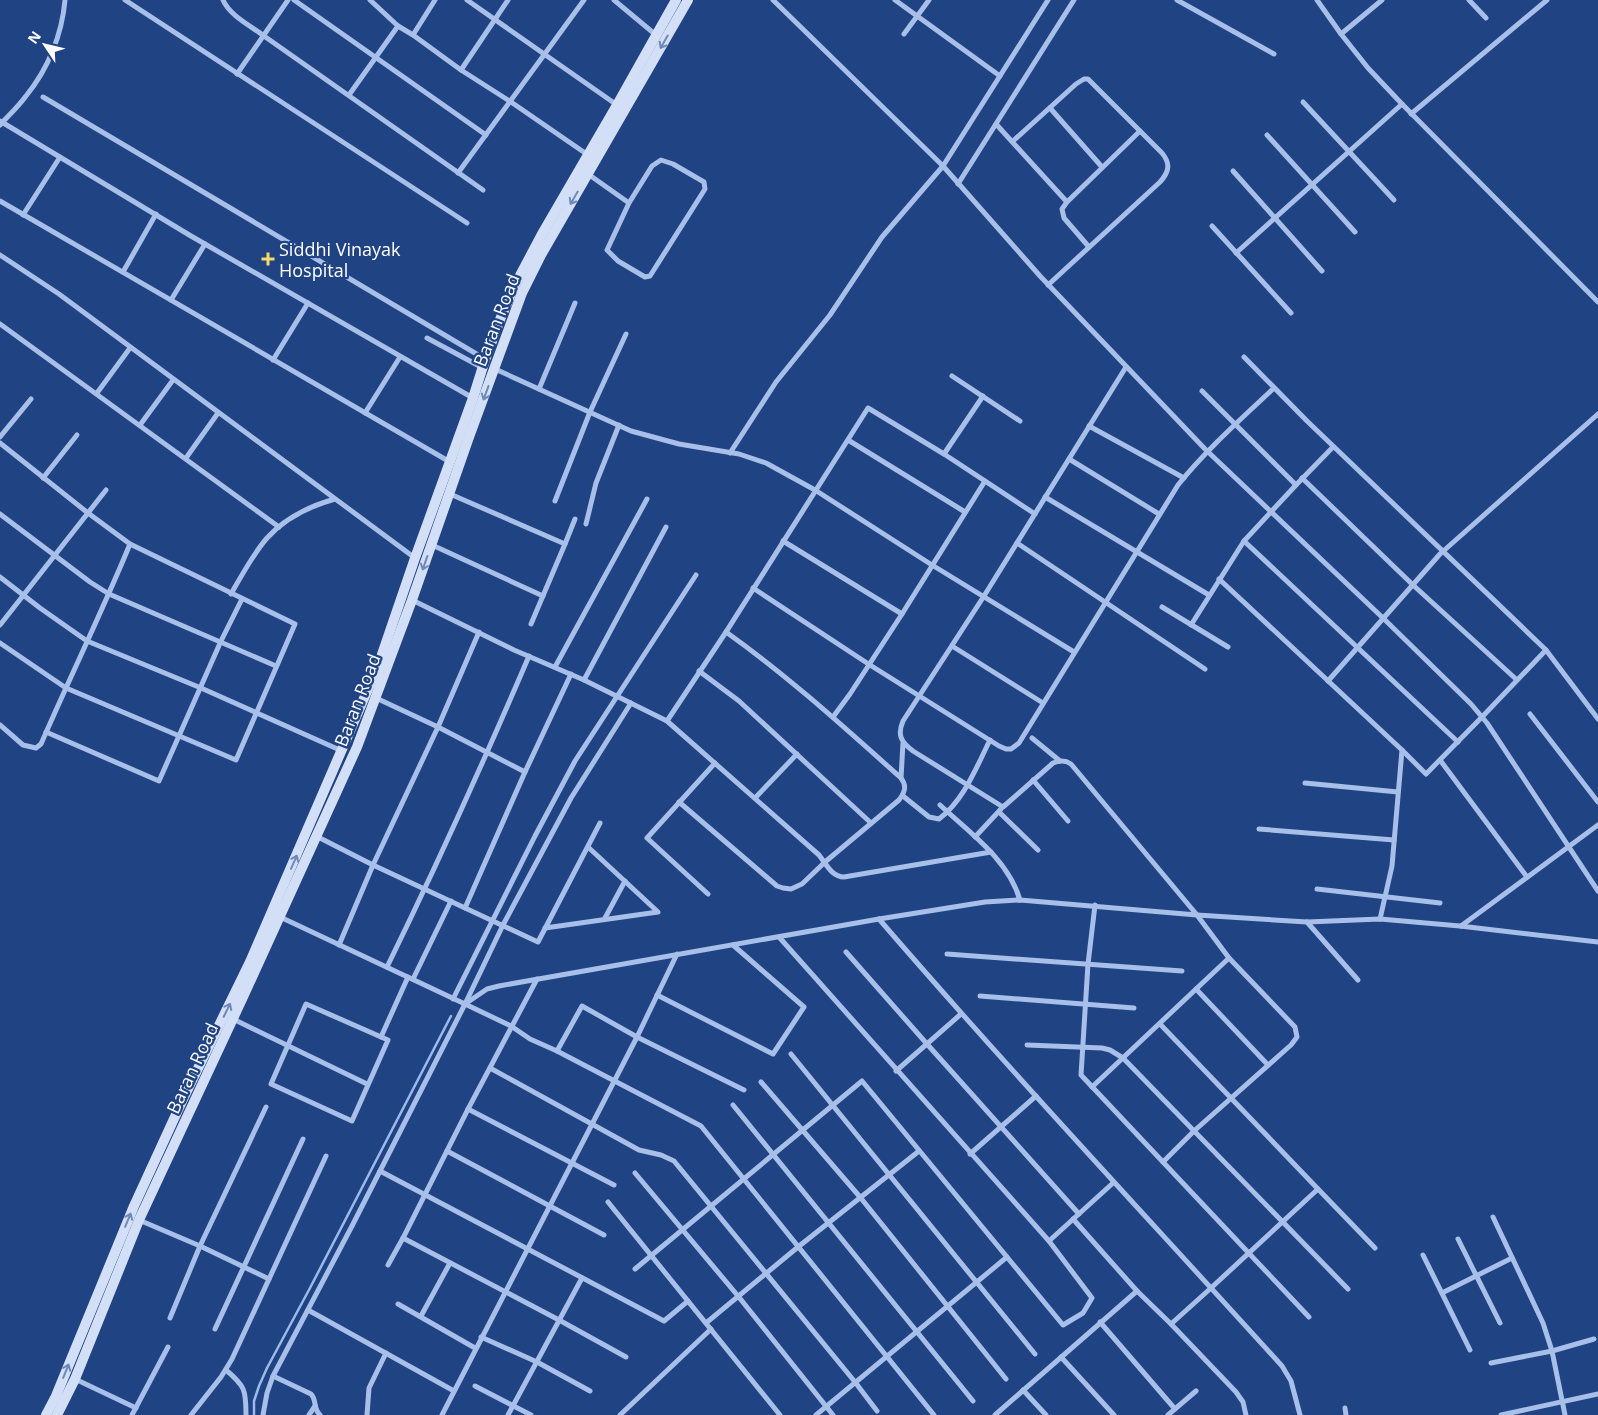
<svg xmlns="http://www.w3.org/2000/svg" width="1598" height="1415" font-family="'Open Sans',sans-serif">
  <style>
    .lines { fill: none; stroke-linecap: round; stroke-linejoin: round }
    .stream { stroke: #9bb9ea; stroke-width: 2.5 }
    .street { stroke: #a7bfe9; stroke-width: 5 }
    .secondary { stroke: #d2dff7; stroke-width: 10 }
    .oneway { stroke: #7089b7 }
    .poi-dot { fill: #f6da68; stroke: #204383; stroke-width: 2 }
    .labels { text-anchor: middle; dominant-baseline: central; stroke-width: 4.5; stroke-linejoin: round; paint-order: stroke }
    .poi-label { font-size: 18px; fill: #fff; stroke: #204383; text-anchor: start }
    .street-label { font-size: 18px; fill: #fff; stroke: #204383 }
  </style>
  <rect width="100%" height="100%" fill="#204383"/>
  <g class="lines">
    <path class="stream" d="M254,1415V1401L259,1386L267,1368L310,1288L451,1016"/>
    <g class="street">
      <path d="M125,0L467,223"/>
      <path d="M223,0C230,16 251,26 264,36L483,190"/>
      <path d="M294,0L486,135"/>
      <path d="M370,0L398,26L413,35L461,70L511,102L588,155"/>
      <path d="M467,0L617,105"/>
      <path d="M614,0L656,35"/>
      <path d="M773,0L943,166L1040,276L1205,449L1384,619L1471,704L1487,723L1598,891"/>
      <path d="M895,0L1000,76"/>
      <path d="M1177,0L1274,54"/>
      <path d="M1317,0L1341,34L1368,68L1402,104L1598,302"/>
      <path d="M1469,0L1486,18"/>
      <path d="M904,34L929,0"/>
      <path d="M1341,34L1382,0"/>
      <path d="M413,35L435,0"/>
      <path d="M461,70L508,0"/>
      <path d="M237,74L288,0"/>
      <path d="M349,95L398,26"/>
      <path d="M43,97L485,359"/>
      <path d="M1303,102L1394,200"/>
      <path d="M1050,108L1102,167"/>
      <path d="M1411,114L1547,0"/>
      <path d="M0,121L191,236L473,398"/>
      <path d="M996,124L1067,202"/>
      <path d="M0,125C8,116 18,107 26,96C48,69 62,35 65,0"/>
      <path d="M1267,135L1355,232"/>
      <path d="M1013,141L1076,84L1084,79H1088L1162,153C1171,164 1169,172 1160,182L1048,285"/>
      <path d="M1233,171L1322,271"/>
      <path d="M458,173L584,0"/>
      <path d="M588,174L629,203L652,166L661,160L673,164L704,182L705,189L650,276L645,277L618,261L607,250L629,203"/>
      <path d="M958,184L1074,0"/>
      <path d="M0,201L450,462"/>
      <path d="M23,215L60,157"/>
      <path d="M1212,226L1291,313"/>
      <path d="M1089,247L1064,218L1062,209L1067,202L1140,131"/>
      <path d="M1236,253L1402,104"/>
      <path d="M0,255L59,294L415,558"/>
      <path d="M123,272L156,214"/>
      <path d="M171,300L205,244"/>
      <path d="M0,324L279,527"/>
      <path d="M427,338L483,368"/>
      <path d="M1244,357L1307,421L1546,650"/>
      <path d="M273,360L308,303"/>
      <path d="M1126,367L984,596L903,721C897,735 901,742 913,751L1003,807L1053,763C1060,760 1065,760 1071,764L1197,915L1229,958L1295,1027L1297,1037L1291,1045L1194,1131L1163,1162"/>
      <path d="M495,369L631,431L679,444L739,454L766,463L815,490L932,565L1074,652"/>
      <path d="M952,376L1020,421"/>
      <path d="M539,389L575,303"/>
      <path d="M1202,391L1296,485"/>
      <path d="M97,393L130,348"/>
      <path d="M365,413L400,357"/>
      <path d="M140,425L173,380"/>
      <path d="M1089,426L1184,478"/>
      <path d="M0,437L31,399"/>
      <path d="M848,440L965,512"/>
      <path d="M0,443L88,513L130,544L295,624L236,760L66,688L0,643"/>
      <path d="M730,453L776,382L830,315L882,237L943,166L1048,0"/>
      <path d="M944,454L983,396"/>
      <path d="M186,458L218,413"/>
      <path d="M1069,459L1159,514"/>
      <path d="M43,478L77,435"/>
      <path d="M1302,478L1413,585L1517,680"/>
      <path d="M450,494L565,544"/>
      <path d="M1045,497L1209,595"/>
      <path d="M555,501L590,412L626,334"/>
      <path d="M0,514L90,582L109,594L276,666"/>
      <path d="M586,524L596,483L619,425"/>
      <path d="M783,541L902,614"/>
      <path d="M1244,541L1458,742"/>
      <path d="M1017,543L1205,669"/>
      <path d="M432,545L543,596"/>
      <path d="M0,577L40,608L87,641L201,688L342,751"/>
      <path d="M1219,579L1402,750L1392,866L1380,919"/>
      <path d="M753,588L870,665L999,746L1006,749H1011L1019,743L1178,485C1206,450 1241,419 1274,388"/>
      <path d="M231,594C242,575 253,554 267,538C285,518 310,506 335,499"/>
      <path d="M412,600L514,650L584,680L667,721L819,855C826,864 832,877 844,877L991,852"/>
      <path d="M1162,607L1228,647"/>
      <path d="M531,624L565,544L575,519"/>
      <path d="M0,625L106,490"/>
      <path d="M1191,625L1244,541L1296,485L1333,447"/>
      <path d="M952,646L1043,703"/>
      <path d="M555,667L647,499"/>
      <path d="M699,671L739,701L871,823"/>
      <path d="M584,680L666,527"/>
      <path d="M1328,681L1440,554L1598,414"/>
      <path d="M376,698L438,727L525,772L571,674"/>
      <path d="M1530,714L1598,802"/>
      <path d="M833,717L850,694L902,614L985,481"/>
      <path d="M667,721L726,632L868,408L944,454L1035,514"/>
      <path d="M0,725L23,745L36,748L41,744C70,677 102,612 130,544"/>
      <path d="M46,732L159,781L221,641L242,599"/>
      <path d="M1032,738L1060,761"/>
      <path d="M1402,750L1426,774L1482,717L1546,650L1598,719"/>
      <path d="M1440,760L1527,877"/>
      <path d="M901,778L903,743"/>
      <path d="M1033,780L1068,821"/>
      <path d="M1305,783L1398,792"/>
      <path d="M903,796L929,817L939,819C964,800 976,768 990,740"/>
      <path d="M755,798L797,754"/>
      <path d="M679,802L777,886L783,888L791,889L802,884L825,862L899,800C905,792 907,786 901,778C844,727 788,676 726,632"/>
      <path d="M940,805C970,833 1008,859 1020,900"/>
      <path d="M999,812L1038,850"/>
      <path d="M1259,829L1394,840"/>
      <path d="M316,836L373,865L538,942L600,823"/>
      <path d="M975,837L1001,809"/>
      <path d="M1317,889L1440,903"/>
      <path d="M708,894L647,838L715,763"/>
      <path d="M1095,905L1088,964L1081,1075L1309,1317"/>
      <path d="M465,908L525,772"/>
      <path d="M278,916L465,1004L487,989L499,986L879,919L985,902L1020,900L1197,915L1307,922L1380,919L1460,926L1598,942"/>
      <path d="M605,918L625,881"/>
      <path d="M879,919C1010,1071 1147,1217 1282,1366L1291,1381L1300,1415"/>
      <path d="M1307,922L1358,980"/>
      <path d="M1461,926L1598,825"/>
      <path d="M545,928L658,912L588,847"/>
      <path d="M779,937L1049,1241L1113,1183"/>
      <path d="M339,945L373,865L438,727L479,632"/>
      <path d="M846,952L927,1044L1079,1214"/>
      <path d="M947,954L1182,971"/>
      <path d="M387,967C437,865 484,761 529,656"/>
      <path d="M413,979L451,901"/>
      <path d="M1196,989L1268,1065"/>
      <path d="M657,995L773,1054L804,1007L733,945"/>
      <path d="M980,996L1134,1008"/>
      <path d="M453,999L535,836L575,761L696,575"/>
      <path d="M306,1004L388,1040L352,1121L271,1084Z"/>
      <path d="M465,1004L511,1026L530,1039L557,1051L701,1126L934,1415"/>
      <path d="M233,1019L367,1084"/>
      <path d="M1160,1024L1318,1189"/>
      <path d="M381,1037L408,977"/>
      <path d="M1027,1045L1102,1048L1110,1050L1123,1058L1348,1289"/>
      <path d="M557,1051L582,1006L637,1037L744,1090"/>
      <path d="M791,1054L1035,1354"/>
      <path d="M490,1068L639,1150L661,1155L674,1161L855,1382L877,1411"/>
      <path d="M896,1071L961,1014"/>
      <path d="M761,1082L860,1197L1006,1379"/>
      <path d="M1092,1087L1229,958"/>
      <path d="M733,1105L973,1401"/>
      <path d="M468,1109L614,1185"/>
      <path d="M447,1151L604,1235"/>
      <path d="M970,1154L1036,1096"/>
      <path d="M380,1171L664,1321L688,1301"/>
      <path d="M635,1173L738,1296L833,1415"/>
      <path d="M608,1202L780,1415"/>
      <path d="M1493,1217L1543,1323L1552,1351L1565,1415"/>
      <path d="M1073,1219L1137,1291L1171,1324L1236,1392L1243,1402L1246,1415"/>
      <path d="M139,1220L200,1246L269,1279"/>
      <path d="M403,1238L559,1320L626,1357"/>
      <path d="M1458,1239L1500,1323"/>
      <path d="M1423,1255L1470,1350"/>
      <path d="M388,1265L403,1238L468,1109L537,979"/>
      <path d="M635,1269L862,1081L1063,1325L1083,1313L1092,1298L1049,1241"/>
      <path d="M1442,1293L1512,1258"/>
      <path d="M398,1304L475,1348"/>
      <path d="M308,1310L454,1391"/>
      <path d="M421,1316L450,1263"/>
      <path d="M170,1318L200,1246L266,1107"/>
      <path d="M1100,1322L1175,1409"/>
      <path d="M706,1323L798,1247L919,1151"/>
      <path d="M1171,1324L1211,1288L1318,1189L1375,1248"/>
      <path d="M215,1329L303,1139"/>
      <path d="M481,1337L537,1362L590,1391"/>
      <path d="M1061,1357L1114,1415"/>
      <path d="M1491,1363L1552,1351L1594,1339"/>
      <path d="M226,1370C245,1386 246,1390 246,1415"/>
      <path d="M273,1376L311,1394C317,1400 313,1409 320,1415"/>
      <path d="M75,1379L136,1408"/>
      <path d="M475,1386L531,1415"/>
      <path d="M1023,1390L1046,1415"/>
      <path d="M1345,1408L1346,1415"/>
      <path d="M132,1415L168,1347"/>
      <path d="M191,1415L221,1377L232,1359L326,1156"/>
      <path d="M263,1415L267,1393L273,1376L352,1226L465,1004L503,925L571,798L631,703"/>
      <path d="M309,1415L315,1406"/>
      <path d="M367,1415L369,1388L386,1353"/>
      <path d="M442,1415L637,1037L677,954"/>
      <path d="M508,1415L582,1278"/>
      <path d="M620,1415L711,1329"/>
      <path d="M816,1415L1007,1257"/>
      <path d="M995,1415L1137,1291"/>
      <path d="M1168,1415L1196,1391"/>
      <path d="M1501,1415L1598,1394"/>
    </g>
    <g class="secondary">
      <path d="M46,1415L56,1396L134,1206L184,1097L250,962L378,666L415,558L473,398L485,360L501,317L515,285L542,234L617,105L676,0"/>
      <path d="M57,1415L75,1379L139,1220L243,997L357,747L412,600L469,437L522,293L541,255L688,0"/>
    </g>
  </g>
  <defs><path id="oneway-shaft" d="M-6 0H5M1.5-3L5.5 0L1.5 3" fill="none" stroke-width="1.6" stroke-linecap="round" stroke-linejoin="round" transform="scale(1.25)"/></defs>
  <g class="oneway">
    <use href="#oneway-shaft" transform="translate(664 42) rotate(120)"/>
    <use href="#oneway-shaft" transform="translate(574 198) rotate(120)"/>
    <use href="#oneway-shaft" transform="translate(486 393) rotate(110)"/>
    <use href="#oneway-shaft" transform="translate(425 563) rotate(109)"/>
    <use href="#oneway-shaft" transform="translate(294 862) rotate(-66)"/>
    <use href="#oneway-shaft" transform="translate(227 1010) rotate(-64)"/>
    <use href="#oneway-shaft" transform="translate(128 1220) rotate(-67)"/>
    <use href="#oneway-shaft" transform="translate(66 1371) rotate(-68)"/>
  </g>
  <path class="poi-dot" d="M265.5 251.5h5v5h5v5h-5v5h-5v-5h-5v-5h5z"/>
  <g class="labels">
    <g class="poi-label">
      <text x="279" y="249">Siddhi Vinayak<tspan x="279" dy="21">Hospital</tspan></text>
    </g>
    <g class="street-label">
      <text transform="translate(496 320) rotate(-69)">Baran Road</text>
      <text transform="translate(357 700) rotate(-69)">Baran Road</text>
      <text transform="translate(192 1068) rotate(-65)">Baran Road</text>
    </g>
  </g>
  <g transform="translate(45 45) rotate(305)" stroke="#204383" stroke-width="4" paint-order="stroke">
  <path d="M0-4L9 19L0 12L-9 19Z" fill="#ffffff"/>
  <text y="-8" font-size="14" font-weight="bold" text-anchor="middle" fill="#ffffff">N</text>
  </g>
</svg>
